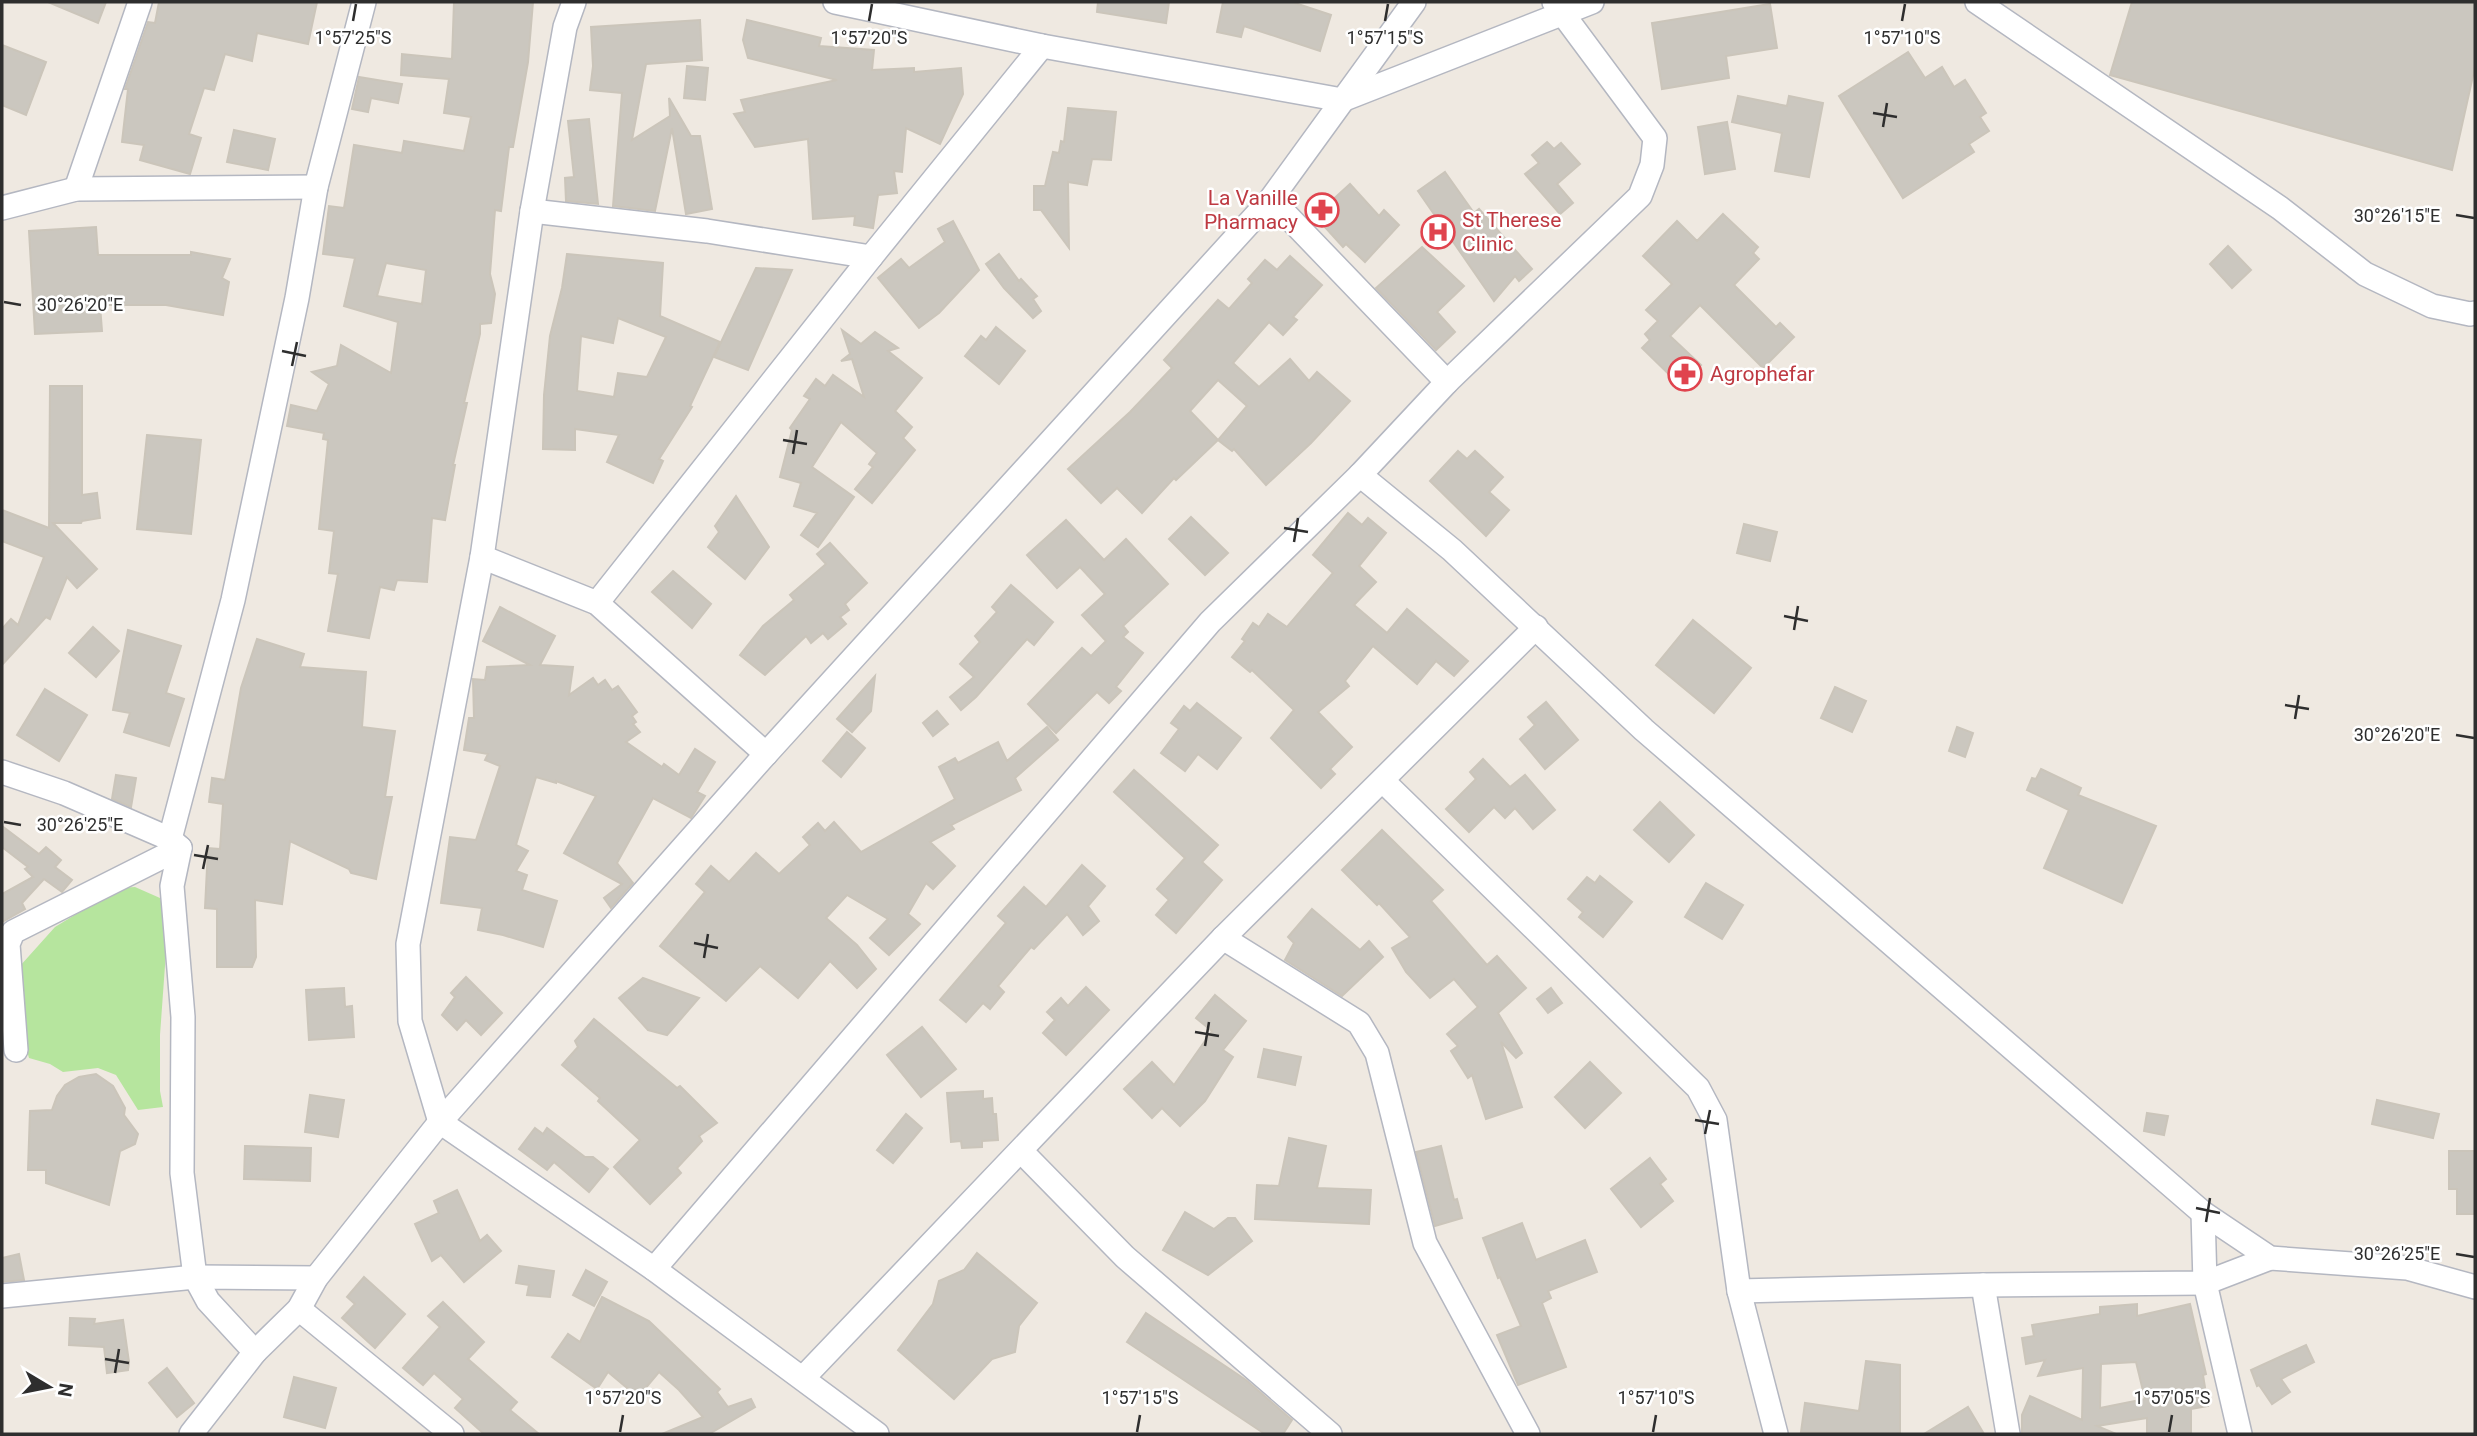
<svg xmlns="http://www.w3.org/2000/svg" width="2477" height="1436" font-family="Roboto,sans-serif">
  <style>
    .green { fill: #b6e59e }
    .building { fill: #cbc7bf; stroke: #cbc5ba; stroke-width: 2; fill-rule: evenodd }
    .lines { fill: none; stroke-linecap: round; stroke-linejoin: round }
    .minor-casing { stroke: #b4b7c1; stroke-width: 26 }
    .minor { stroke: #fff; stroke-width: 23 }
    .ticks { fill: none; stroke: #2e2e2e; stroke-width: 2.5 }
    .labels { text-anchor: middle; dominant-baseline: central; stroke-width: 5; stroke-linejoin: round; paint-order: stroke }
    .health-label { font-size: 21px; fill: #be3a42; stroke: #fff; text-anchor: start }
    .ticks-label { font-size: 18px; text-anchor: middle; fill: #2e2e2e; stroke: #fff; stroke-width: 5; stroke-linejoin: round; paint-order: stroke }
  </style>
  <rect width="100%" height="100%" fill="#efe9e1"/>
  <path class="green" d="M135,887L160,898L168,924L160,1035V1091L163,1107L138,1110L116,1075L98,1068L63,1072L50,1064L29,1058L22,1033L20,966L55,927L119,888Z"/>
  <g class="building">
    <path d="M48,2H106L98,23Z"/>
    <path d="M159,2H317L308,44L257,33L252,61L225,54L214,90L204,88L189,134L201,138L190,174L140,160L144,145L122,142L128,89H125L148,22L155,23Z"/>
    <path d="M454,2H533L528,62L513,147H509L501,211L495,210L490,274L495,294L491,323L480,324V334L464,403H467L453,465H455L445,520L432,518L427,582L397,580L394,590L380,587L369,638L328,631L338,574L329,573L334,531L319,529L328,440L323,439L324,433L287,426L291,405L317,411L329,384L312,372L337,366L341,345L391,373L398,322L344,306L355,258L323,254L329,206L344,208L354,145L402,153L404,141L464,151L471,117L444,113L449,79L401,75L402,54L452,59ZM386,263L426,270L422,304L377,296Z"/>
    <path d="M1098,2H1169L1166,23L1097,12Z"/>
    <path d="M1223,2H1292L1331,15L1320,51L1244,26L1241,37L1217,32Z"/>
    <path d="M2132,2H2475V67L2452,170L2110,75Z"/>
    <path d="M1770,4L1777,48L1726,56L1729,78L1662,89L1652,23Z"/>
    <path d="M700,20L702,60L646,64L632,140L670,116L669,98L691,136H700L712,209L686,214L672,128L655,211L613,206L622,93L590,90L593,66L591,27Z"/>
    <path d="M747,20L821,38L819,46L874,50L872,70L914,68V72L961,68L963,94L940,144L906,128L902,172L894,171L897,193L878,195L873,228L854,225L855,216L813,219L808,139L755,147L734,114L745,112L741,100L837,80L748,58L743,40Z"/>
    <path d="M2,45L46,62L26,115L2,105Z"/>
    <path d="M1908,52L1925,78L1942,67L1954,87L1965,80L1986,113L1980,117L1989,131L1969,144L1974,152L1903,198L1839,96Z"/>
    <path d="M687,66L708,68L705,100L684,98Z"/>
    <path d="M359,77L402,84L398,103L371,98L368,112L352,109Z"/>
    <path d="M1738,96L1787,106L1789,96L1823,103L1809,177L1775,171L1782,133L1732,122Z"/>
    <path d="M1068,108L1116,112L1111,160L1092,159L1087,185L1068,182L1069,248L1041,210H1034V186H1045L1053,152L1059,153L1061,141L1064,142Z"/>
    <path d="M589,119L598,204L566,201L565,178L574,177L568,121Z"/>
    <path d="M1727,122L1735,169L1705,174L1698,127Z"/>
    <path d="M234,130L275,139L268,170L227,162Z"/>
    <path d="M1547,142L1554,149L1561,143L1580,164L1557,184L1573,203L1560,214L1525,174L1539,163L1532,155Z"/>
    <path d="M1445,172L1474,213L1479,209L1532,269L1519,281L1515,276L1494,301L1418,191Z"/>
    <path d="M1350,184L1379,216L1384,210L1399,225L1365,262L1346,244L1343,247L1315,216Z"/>
    <path d="M1723,214L1758,247L1753,253L1759,259L1734,285L1776,327L1780,323L1794,337L1763,368L1700,305L1670,336L1701,365L1681,386L1642,348L1650,340L1645,334L1658,321L1646,310L1672,284L1643,256L1677,221L1697,241Z"/>
    <path d="M953,221L979,270L939,313L919,328L878,278L901,259L909,268L945,242L938,229Z"/>
    <path d="M96,227L98,255H191V252L230,259L222,278L229,282L223,315L166,305H100L102,331L35,334L29,231Z"/>
    <path d="M2228,246L2251,270L2232,288L2210,264Z"/>
    <path d="M1422,247L1464,286L1437,312L1455,332L1436,350L1376,288Z"/>
    <path d="M567,254L663,263L660,316L720,342L690,406L692,407L659,459L663,461L653,483L607,462L619,435L575,429V450L543,449L544,395L550,336L562,288ZM618,318L666,337L647,377L618,373L614,397L577,391L581,336L613,343Z"/>
    <path d="M999,254L1019,281L1021,279L1037,296L1033,299L1041,311L1033,318L1004,288L986,264Z"/>
    <path d="M1290,256L1322,285L1293,317L1297,320L1283,335L1269,322L1233,363L1259,387L1290,359L1309,381L1317,372L1350,401L1311,443L1266,485L1234,449L1232,451L1218,440L1247,406L1218,380L1190,411L1218,440L1176,480L1174,478L1142,513L1117,488L1101,503L1068,469L1130,412L1172,368L1164,360L1218,300L1229,309L1252,283L1248,279L1265,260L1277,270Z"/>
    <path d="M756,268L792,270L748,370L714,357Z"/>
    <path d="M996,327L1025,351L999,384L965,356L981,336L986,340Z"/>
    <path d="M842,330L861,344L875,332L898,348L888,351L922,378L895,411L912,427L903,438L915,450L872,503L855,489L873,467L869,464L877,453L841,422L812,467L854,497L818,547L801,535L817,513L794,506L801,483L780,477L792,430L790,428L810,399L804,396L816,379L825,386L833,375L864,397L852,359L841,361L850,354Z"/>
    <path d="M50,386H82V495L97,493L100,518L82,521L81,523H53L97,569L77,588L67,577L50,619L46,617L2,665V629L11,619L18,625L44,557L2,541V510L49,528Z"/>
    <path d="M147,435L201,440L191,534L137,529Z"/>
    <path d="M1458,451L1467,459L1475,451L1503,477L1489,492L1509,510L1486,536L1430,481Z"/>
    <path d="M736,496L769,547L745,579L708,547L719,532L715,526Z"/>
    <path d="M1348,513L1362,525L1368,518L1386,533L1359,566L1376,582L1354,605L1387,633L1407,609L1468,661L1454,676L1436,661L1417,684L1373,646L1345,681L1349,686L1318,712L1352,747L1330,769L1335,774L1321,788L1271,738L1294,710L1252,670L1250,672L1232,657L1245,641L1242,639L1253,623L1259,627L1268,614L1287,627L1333,573L1313,555Z"/>
    <path d="M1191,517L1228,553L1205,575L1169,539Z"/>
    <path d="M1066,520L1104,560L1126,539L1168,584L1123,626L1128,632L1123,637L1143,653L1116,687L1121,691L1109,703L1097,692L1056,733L1028,704L1082,648L1091,656L1106,641L1082,615L1105,594L1080,567L1057,588L1027,555Z"/>
    <path d="M1744,524L1777,532L1770,561L1737,553Z"/>
    <path d="M830,543L867,583L845,604L849,610L840,617L846,624L828,639L823,633L811,643L806,636L765,675L740,655L763,626L794,600L790,595L826,564L817,554Z"/>
    <path d="M673,571L711,604L692,628L652,592Z"/>
    <path d="M1011,585L1053,622L1034,645L1027,639L976,697L961,710L950,697L974,677L960,664L980,642L975,636L997,612L992,607Z"/>
    <path d="M500,607L555,636L540,665L573,667L569,695L593,678L598,685L605,680L612,690L618,686L637,712L632,716L636,722L633,724L640,732L626,742L662,767L664,764L679,775L695,749L715,762L697,792L705,796L691,818L653,798L617,863L633,883L611,908L604,898L622,884L564,853L596,796L556,781V783L536,777L516,845L528,851L516,871L527,875L522,890L557,901L543,947L503,935L478,930L482,908L441,903L450,837L476,840L500,766L485,760L488,754L464,750L469,718H474L473,679L485,680L487,667L530,665L483,641Z"/>
    <path d="M1693,620L1751,668L1714,713L1656,665Z"/>
    <path d="M93,627L119,651L96,677L69,653Z"/>
    <path d="M128,630L181,646L166,693L184,699L169,746L124,732L130,713L113,710Z"/>
    <path d="M257,639L304,654L300,667L366,672L362,727L395,731L385,797H392L376,879L351,873L349,869L290,841L282,904L255,900L256,957L252,967H217V909L205,908L208,848L220,849L223,804L209,802L212,778L225,780L241,688Z"/>
    <path d="M875,676L871,711L852,732L837,719Z"/>
    <path d="M1835,687L1866,701L1852,732L1821,718Z"/>
    <path d="M45,689L87,715L59,761L17,735Z"/>
    <path d="M1546,702L1578,740L1545,769L1520,739L1535,725L1528,717Z"/>
    <path d="M1197,703L1241,738L1217,769L1198,754L1185,771L1161,753L1179,729L1171,723L1184,706L1190,711Z"/>
    <path d="M937,711L948,724L933,736L923,723Z"/>
    <path d="M1047,727L1058,740L1015,778L1021,790L951,825L954,829L930,842L955,866L933,889L926,883L908,914L920,924L889,955L870,938L888,919L847,895L826,918L857,945L876,969L857,988L830,961L798,998L760,966L726,1001L660,946L705,892L696,884L711,866L729,882L756,853L779,874L810,845L803,837L818,823L825,831L834,822L861,852L955,799L939,767L955,758L958,763L998,742L1007,761Z"/>
    <path d="M1957,727L1973,733L1965,757L1949,751Z"/>
    <path d="M847,732L865,748L841,777L823,761Z"/>
    <path d="M1483,759L1510,787L1525,775L1555,810L1533,829L1515,808L1505,818L1494,807L1469,832L1446,809L1476,779L1470,772Z"/>
    <path d="M2041,769L2081,788L2078,795L2156,826L2122,903L2044,868L2069,810L2027,790L2032,778L2036,779Z"/>
    <path d="M1134,770L1218,845L1202,862L1222,880L1176,933L1156,915L1169,900L1157,889L1185,858L1114,792Z"/>
    <path d="M116,775L136,778L131,807L112,799Z"/>
    <path d="M1660,802L1694,835L1669,862L1634,830Z"/>
    <path d="M2,826L39,854L46,847L61,860L55,867L72,880L62,892L44,879L22,903L25,909L2,922V894L33,877L25,869L28,867L2,847Z"/>
    <path d="M1382,830L1443,890L1431,901L1487,965L1497,956L1526,988L1498,1013L1522,1053L1516,1058L1501,1042L1522,1107L1486,1119L1472,1075L1468,1078L1451,1051L1458,1046L1447,1034L1478,1007L1454,979L1430,998L1406,972L1392,948L1410,937L1379,903L1377,905L1342,870Z"/>
    <path d="M1082,865L1105,886L1088,906L1099,921L1083,935L1067,914L1034,949L1031,947L998,986L1004,992L990,1009L983,1003L966,1022L940,1000L1006,923L998,916L1024,887L1046,907Z"/>
    <path d="M1600,876L1632,902L1603,937L1579,917L1583,912L1568,899L1587,877L1595,883Z"/>
    <path d="M1706,883L1743,905L1722,939L1685,917Z"/>
    <path d="M1312,909L1360,950L1369,941L1383,957L1342,996L1285,960L1294,943L1288,937Z"/>
    <path d="M466,977L502,1013L481,1035L466,1020L457,1030L442,1015L455,997L451,993Z"/>
    <path d="M643,978L699,998L667,1035L648,1030L619,998Z"/>
    <path d="M1086,987L1109,1010L1066,1055L1043,1033L1055,1020L1047,1012L1061,998L1068,1006Z"/>
    <path d="M344,988L345,1007L352,1006L354,1037L309,1040L306,990Z"/>
    <path d="M1551,988L1562,1003L1548,1013L1537,999Z"/>
    <path d="M1215,995L1246,1021L1223,1050L1233,1057L1205,1101L1180,1126L1162,1108L1152,1118L1124,1089L1152,1062L1174,1085L1212,1031L1196,1018Z"/>
    <path d="M594,1019L677,1088L680,1086L717,1123L699,1136L702,1141L677,1168L681,1173L650,1204L614,1167L640,1140L598,1101L600,1098L562,1065L578,1047L575,1041Z"/>
    <path d="M922,1027L956,1069L921,1097L887,1055Z"/>
    <path d="M1264,1049L1301,1057L1295,1085L1258,1077Z"/>
    <path d="M1590,1062L1621,1093L1585,1128L1555,1097Z"/>
    <path d="M96,1074L113,1086L125,1108L124,1115L138,1134L135,1144L120,1151L109,1205L46,1183V1170H28L30,1111L52,1110L57,1096L65,1085L79,1077Z"/>
    <path d="M983,1091V1099L992,1098L993,1114H996L998,1140L982,1141V1147L962,1148L961,1141L951,1142L947,1093Z"/>
    <path d="M310,1095L344,1100L338,1137L305,1132Z"/>
    <path d="M2377,1100L2439,1114L2433,1138L2372,1124Z"/>
    <path d="M2147,1113L2168,1116L2164,1135L2144,1131Z"/>
    <path d="M906,1114L922,1128L893,1163L877,1150Z"/>
    <path d="M535,1128L543,1134L547,1128L585,1157H593L608,1169L589,1192L554,1162L547,1170L519,1149Z"/>
    <path d="M1289,1138L1326,1146L1317,1188L1371,1190L1369,1224L1255,1219L1257,1185L1279,1186Z"/>
    <path d="M245,1146L311,1148L310,1181L244,1179Z"/>
    <path d="M1441,1146L1454,1200L1457,1199L1462,1218L1435,1226L1416,1152Z"/>
    <path d="M2449,1151H2475V1214H2457V1189H2449Z"/>
    <path d="M1650,1158L1666,1179L1660,1184L1673,1201L1641,1227L1611,1189Z"/>
    <path d="M457,1190L480,1241L487,1235L501,1251L464,1282L441,1255L432,1261L415,1224L439,1213L434,1201Z"/>
    <path d="M1185,1212L1214,1229L1228,1218H1235L1252,1241L1208,1275L1163,1250Z"/>
    <path d="M1522,1223L1536,1260L1585,1240L1597,1272L1548,1291L1551,1298L1542,1303L1566,1367L1518,1385L1497,1335L1521,1326L1500,1277L1498,1278L1483,1238Z"/>
    <path d="M977,1253L1037,1303L1019,1326L1015,1352L992,1359L954,1399L898,1350L933,1304L939,1281L964,1270Z"/>
    <path d="M19,1254L24,1280L2,1282V1258Z"/>
    <path d="M519,1266L554,1271L550,1297L527,1295L529,1285L516,1283Z"/>
    <path d="M586,1270L607,1282L594,1306L573,1295Z"/>
    <path d="M364,1277L405,1314L375,1348L342,1318L355,1304L347,1297Z"/>
    <path d="M602,1297L649,1321L720,1389L717,1392L728,1407L751,1399L755,1407L709,1434H662L703,1417L679,1390L659,1372L638,1397L608,1372L597,1389L552,1357L568,1334L580,1342Z"/>
    <path d="M443,1302L484,1342L468,1359L517,1402L510,1410L539,1434H484L455,1408L463,1399L434,1373L423,1385L403,1368L440,1327L428,1316Z"/>
    <path d="M2137,1304V1316L2190,1304L2206,1374L2203,1375L2208,1406L2191,1409V1434H2147V1418L2097,1426L2116,1434H2022V1415L2030,1396L2082,1420L2083,1368L2038,1376L2045,1360L2026,1364L2022,1338L2034,1336L2032,1325L2100,1314V1307ZM2136,1362L2145,1399L2100,1408L2101,1364Z"/>
    <path d="M1146,1313L1246,1380L1292,1420L1283,1434H1265L1127,1342Z"/>
    <path d="M70,1318L95,1319L94,1324L123,1320L129,1362L128,1370L107,1373L104,1347L69,1345Z"/>
    <path d="M2306,1345L2314,1362L2281,1379L2290,1392L2272,1404L2259,1385L2257,1386L2251,1370Z"/>
    <path d="M1866,1361L1900,1365V1434L1801,1432L1805,1403L1859,1411Z"/>
    <path d="M167,1368L194,1403L177,1417L149,1383Z"/>
    <path d="M294,1377L336,1388L325,1428L284,1417Z"/>
    <path d="M1968,1407L1984,1434H1924Z"/>
  </g>
  <g class="lines">
    <defs>
      <g id="minor">
        <path d="M574,2L565,27L532,211L482,557L408,944L410,1021L440,1122L654,1269L877,1434"/>
        <path d="M835,2L1042,46L1342,100L1592,2"/>
        <path d="M1554,2L1655,138L1652,165L1640,196L1447,382L1360,475L1452,550L1644,730L2203,1213L2270,1258L2407,1268L2475,1287"/>
        <path d="M1977,2L2280,208L2365,274L2432,306L2470,314L2475,313"/>
        <path d="M76,189L140,2"/>
        <path d="M1271,199L1447,382"/>
        <path d="M2,208L76,189L316,187"/>
        <path d="M532,211L707,231L871,257"/>
        <path d="M482,557L597,603L766,754"/>
        <path d="M597,603L871,257L1042,46"/>
        <path d="M2,772L64,793L170,839"/>
        <path d="M1383,781L1698,1088L1715,1120L1739,1291L1776,1434"/>
        <path d="M1223,938L1359,1023L1377,1053L1425,1243L1528,1434"/>
        <path d="M16,1050L8,944L13,932L180,848"/>
        <path d="M1021,1151L1125,1257L1330,1434"/>
        <path d="M2203,1213L2205,1283L2240,1434"/>
        <path d="M654,1269L1210,622L1360,475"/>
        <path d="M1983,1285L2008,1434"/>
        <path d="M1739,1291L1983,1285L2205,1283L2270,1258"/>
        <path d="M2,1296L195,1277L316,1278"/>
        <path d="M299,1309L452,1434"/>
        <path d="M255,1352L208,1301L195,1277L182,1173L183,1017L172,886L180,848L170,839L233,600L297,298L316,187L364,2"/>
        <path d="M803,1378L1223,938L1536,627"/>
        <path d="M191,1434L255,1352L299,1309L316,1278L440,1122L766,754L1271,199L1414,2"/>
      </g>
    </defs>
    <use href="#minor" class="minor-casing"/>
    <use href="#minor" class="minor"/>
  </g>
  <path class="ticks" d="M353,21L356,4M869,21L872,4M1385,21L1388,4M1902,21L1905,4M1873,113L1897,117M1883,127L1887,103M2456,215L2474,218M4,302L21,305M282,351L306,356M292,366L297,342M783,440L807,444M793,454L797,430M1284,528L1308,532M1294,542L1298,518M1784,616L1808,621M1794,630L1798,606M2285,705L2309,709M2295,719L2299,695M2456,735L2474,738M4,822L21,825M194,855L218,859M203,869L208,845M694,943L718,948M704,958L708,934M1195,1032L1219,1036M1205,1046L1209,1022M1695,1120L1719,1124M1705,1134L1710,1110M2196,1208L2220,1213M2206,1222L2210,1198M2456,1254L2474,1257M105,1359L129,1363M115,1373L119,1349M620,1432L623,1415M1137,1432L1140,1415M1653,1432L1656,1415M2169,1432L2172,1415"/>
  <defs>
    <symbol id="pharmacy-ring" viewBox="-11 -11 22 22"><circle r="9.5" fill="#fff" stroke="#e0444e" stroke-width="1.5"/><path d="M-2-6h4v4h4v4h-4v4h-4v-4h-4v-4h4Z" fill="#e0444e"/></symbol>
    <symbol id="hospital-ring" viewBox="-11 -11 22 22"><circle r="9.5" fill="#fff" stroke="#e0444e" stroke-width="1.5"/><path d="M-5-5h3v3.5h4V-5h3V5h-3V1.5h-4V5h-3Z" fill="#e0444e"/></symbol>
  </defs>
  <g fill-rule="evenodd">
    <use href="#pharmacy-ring" x="1303" y="191" width="38" height="38"/>
    <use href="#hospital-ring" x="1419" y="213" width="38" height="38"/>
    <use href="#pharmacy-ring" x="1666" y="355" width="38" height="38"/>
  </g>
  <g class="labels">
    <g class="health-label">
      <text x="1298" y="198" text-anchor="end">La Vanille<tspan x="1298" dy="24">Pharmacy</tspan></text>
      <text x="1462" y="220">St Therese<tspan x="1462" dy="24">Clinic</tspan></text>
      <text x="1710" y="374">Agrophefar</text>
    </g>
  </g>
  <g class="ticks-label">
    <text x="353" y="44">1°57'25"S</text>
    <text x="869" y="44">1°57'20"S</text>
    <text x="1385" y="44">1°57'15"S</text>
    <text x="1902" y="44">1°57'10"S</text>
    <text x="2397" y="222">30°26'15"E</text>
    <text x="80" y="311">30°26'20"E</text>
    <text x="2397" y="741">30°26'20"E</text>
    <text x="80" y="831">30°26'25"E</text>
    <text x="2397" y="1260">30°26'25"E</text>
    <text x="623" y="1404">1°57'20"S</text>
    <text x="1140" y="1404">1°57'15"S</text>
    <text x="1656" y="1404">1°57'10"S</text>
    <text x="2172" y="1404">1°57'05"S</text>
  </g>
  <rect width="2477" height="1436" fill="none" stroke="#2e2e2e" stroke-width="7"/>
  <g transform="translate(49 1387) rotate(100)" stroke="#ffffff" stroke-width="5" paint-order="stroke">
  <path d="M0-5L12 26L0 18L-12 26Z" fill="#2e2e2e"/>
  <text y="-10" font-size="19" font-weight="bold" text-anchor="middle" fill="#2e2e2e">N</text>
  </g>
</svg>
